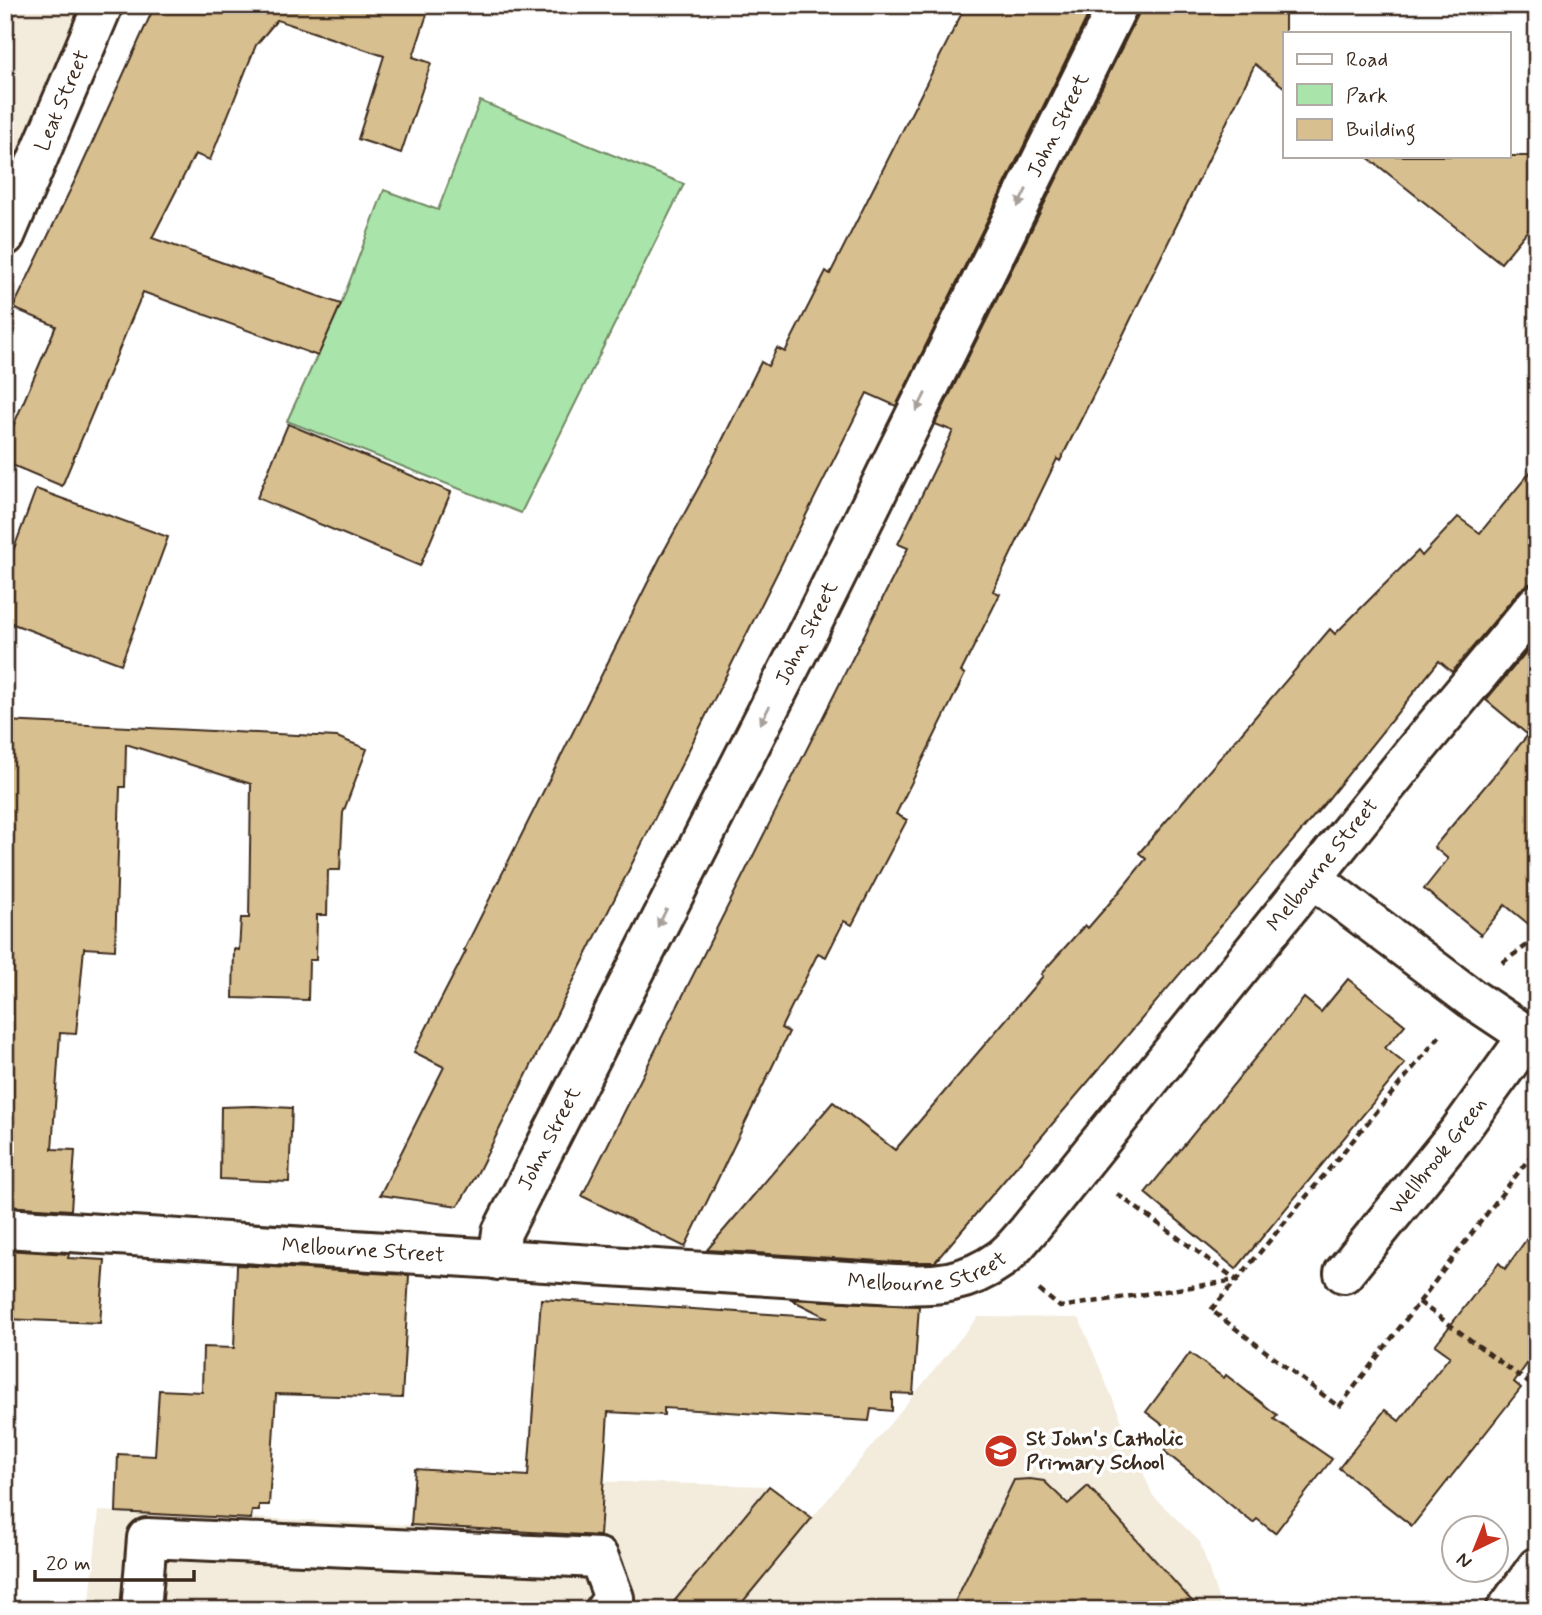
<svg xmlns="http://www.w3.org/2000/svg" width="1542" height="1615" font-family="Mynerve,sans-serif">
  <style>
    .built { fill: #f3ecdd }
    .green { fill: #a9e4aa; stroke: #728764; stroke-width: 2 }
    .building { fill: #d8bf8f; stroke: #3b2a1e; stroke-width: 2 }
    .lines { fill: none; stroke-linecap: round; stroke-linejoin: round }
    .minor-casing { stroke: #3b2a1e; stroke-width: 44 }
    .major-casing { stroke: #3b2a1e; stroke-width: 44 }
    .path { stroke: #3b2a1e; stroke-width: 4.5; stroke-dasharray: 7 5; stroke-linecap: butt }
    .minor { stroke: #fff; stroke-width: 38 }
    .major { stroke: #fff; stroke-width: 38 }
    .oneway { fill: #a79f9a }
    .labels { text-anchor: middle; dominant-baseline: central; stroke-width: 7; stroke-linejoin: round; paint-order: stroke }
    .street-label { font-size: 21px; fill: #3b2a1e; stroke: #fff }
    .poi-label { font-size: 21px; font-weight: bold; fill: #3b2a1e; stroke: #fff; text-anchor: start }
  </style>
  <rect width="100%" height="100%" fill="#fff"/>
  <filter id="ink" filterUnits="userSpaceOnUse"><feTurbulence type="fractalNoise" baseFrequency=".0143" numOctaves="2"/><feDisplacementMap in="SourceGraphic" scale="14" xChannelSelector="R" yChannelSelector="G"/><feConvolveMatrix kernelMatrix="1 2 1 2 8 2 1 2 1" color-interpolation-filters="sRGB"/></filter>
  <g filter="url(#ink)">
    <g class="built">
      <path d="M5,5H85L5,187Z"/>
      <path d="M978,1317L1079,1318L1153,1496L1200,1542L1222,1610H89L99,1511L410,1525L415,1469L588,1481L769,1486L812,1518Z"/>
    </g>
    <path class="green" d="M480,101L684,184L521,513L287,421L341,304L384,190L438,210Z"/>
    <g class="building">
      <path d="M155,5H430L413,57L431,63L401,153L358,139L384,56L277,20L256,45L210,160L195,154L152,238L341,304L318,356L143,292L62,486L5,462V445L56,326L13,308L79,172Z"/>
      <path d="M966,5H1093L896,406L867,393L477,1174L458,1206L380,1195L444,1067L414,1052L466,951L464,950L660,558L700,485L761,362L768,366L777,348L785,352L826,271L830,274Z"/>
      <path d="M1140,5H1285V88L1255,64L1106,370L1060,461L1057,459L993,591L1000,594L961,672L965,674L896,814L907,820L852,925L844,921L826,957L818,953L781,1028L789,1032L685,1247L582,1196L908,548L898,544L953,431L935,424L1138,15Z"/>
      <path d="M1366,156H1537V219L1501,263Z"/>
      <path d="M288,424L451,492L420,566L257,498Z"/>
      <path d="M1537,464V583L1529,584L1520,590L1452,672L1439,661L1325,803L935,1262H896L707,1250L833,1102L895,1150L1043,976L1041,974L1085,925L1088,928L1120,891L1146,859L1139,853L1330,629L1335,634L1418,551L1422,556L1458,517L1480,533Z"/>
      <path d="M36,489L168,537L121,664L5,621V573Z"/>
      <path d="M1537,639V931L1505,905L1481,935L1424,889L1448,859L1434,847L1528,735L1486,700Z"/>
      <path d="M5,721L337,737L367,749L343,813L340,870H328L327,915H317L316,960H309L308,1000L233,998L234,949L239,950L241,918H249L251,784L126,744L125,787H120L115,950L84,948L76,1034L60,1033L52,1149L75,1150L71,1210L5,1206Z"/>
      <path d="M1348,979L1405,1025L1385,1048L1405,1064L1236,1269L1145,1193L1304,998L1321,1012Z"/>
      <path d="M254,1106L292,1108L289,1182L220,1179L221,1107Z"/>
      <path d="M1537,1225V1350L1514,1382L1521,1388L1412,1526L1339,1468L1385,1410L1399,1421L1450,1356L1435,1345L1499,1263L1505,1269Z"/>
      <path d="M5,1250L69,1254L68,1258L105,1260L100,1323L5,1319Z"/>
      <path d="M237,1265L409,1275L402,1398L276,1394L269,1505H259V1511H252L251,1519L116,1512L118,1454L155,1456L159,1390L202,1392L203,1347L234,1348Z"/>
      <path d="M541,1299L828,1318L790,1299L919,1306L913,1394L892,1393V1411L871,1409L869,1421L664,1408V1415L608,1412L600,1536L411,1525L415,1469L528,1476Z"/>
      <path d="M1190,1353L1224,1378L1226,1375L1277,1415L1274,1419L1332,1459L1275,1533L1257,1519L1253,1523L1164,1451L1176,1435L1146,1412Z"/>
      <path d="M1030,1479L1044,1481L1068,1504L1088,1486L1200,1610H951L1014,1480Z"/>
      <path d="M769,1486L812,1518L736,1610H667Z"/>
    </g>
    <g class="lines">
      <defs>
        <g id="minor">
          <path d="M1312,878L1471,998L1537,1042"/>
          <path id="s1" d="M5,1228L895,1284C936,1286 966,1284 1001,1259C1011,1252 1020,1240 1028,1231L1413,753L1537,604"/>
          <path id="s2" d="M498,1260L502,1232L814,620L1118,5"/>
          <path id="s3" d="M1344,1273L1458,1133L1528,1036"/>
          <path d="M141,1610L147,1538L599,1558L614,1598L605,1610"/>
          <path d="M1506,1610L1537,1567"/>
        </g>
        <g id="major">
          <path id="s4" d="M5,236L103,5"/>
        </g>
      </defs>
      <use href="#minor" class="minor-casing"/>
      <use href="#major" class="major-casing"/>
      <g class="path">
        <path d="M1502,963L1537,938"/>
        <path d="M1117,1194L1237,1280L1211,1310L1339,1407L1537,1148"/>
        <path d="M1039,1290L1060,1307L1237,1280L1442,1033"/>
        <path d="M1419,1302L1537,1389"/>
      </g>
      <use href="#minor" class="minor"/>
      <use href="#major" class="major"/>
    </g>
    <defs><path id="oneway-solid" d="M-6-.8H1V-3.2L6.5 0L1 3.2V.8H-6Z" transform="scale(1.75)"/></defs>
    <g class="oneway">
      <use href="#oneway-solid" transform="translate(1022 198) rotate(116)"/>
      <use href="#oneway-solid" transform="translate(921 402) rotate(116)"/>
      <use href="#oneway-solid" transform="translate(765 715) rotate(117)"/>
      <use href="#oneway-solid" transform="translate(662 918) rotate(117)"/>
    </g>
  </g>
  <defs>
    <symbol id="school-disc" viewBox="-11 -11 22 22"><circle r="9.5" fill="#c8321e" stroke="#fff"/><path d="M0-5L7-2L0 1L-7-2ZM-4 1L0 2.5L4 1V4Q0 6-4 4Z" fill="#fff"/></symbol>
  </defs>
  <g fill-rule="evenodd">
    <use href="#school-disc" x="982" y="1432" width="38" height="38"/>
  </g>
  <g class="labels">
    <g class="street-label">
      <text stroke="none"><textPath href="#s4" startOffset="147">Leat Street</textPath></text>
      <text stroke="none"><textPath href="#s2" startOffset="1267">John Street</textPath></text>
      <text stroke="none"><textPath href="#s2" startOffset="700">John Street</textPath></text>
      <text stroke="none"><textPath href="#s1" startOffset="1512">Melbourne Street</textPath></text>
      <text stroke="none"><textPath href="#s2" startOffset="133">John Street</textPath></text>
      <text stroke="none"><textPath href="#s3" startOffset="150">Wellbrook Green</textPath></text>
      <text stroke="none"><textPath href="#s1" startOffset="359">Melbourne Street</textPath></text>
      <text stroke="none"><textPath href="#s1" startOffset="926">Melbourne Street</textPath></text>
    </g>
    <g class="poi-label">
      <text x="1026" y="1439">St John's Catholic<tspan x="1026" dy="24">Primary School</tspan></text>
    </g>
  </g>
  <rect width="1542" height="1615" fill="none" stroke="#fff" stroke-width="28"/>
  <rect x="14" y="14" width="1514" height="1587" fill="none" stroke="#3b2a1e" stroke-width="2.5" filter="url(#ink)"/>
  <rect x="1283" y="32" width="228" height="126" fill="#ffffff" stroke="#b1aaa5" stroke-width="2"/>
  <rect x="1297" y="54" width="35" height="10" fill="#ffffff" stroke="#b1aaa5" stroke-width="2"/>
  <text x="1346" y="66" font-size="21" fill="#3b2a1e">Road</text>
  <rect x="1297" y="84" width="35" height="21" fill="#a9e4aa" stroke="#b1aaa5" stroke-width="2"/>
  <text x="1346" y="102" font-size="21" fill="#3b2a1e">Park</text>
  <rect x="1297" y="119" width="35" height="21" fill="#d8bf8f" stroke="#b1aaa5" stroke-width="2"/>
  <text x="1346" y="136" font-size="21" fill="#3b2a1e">Building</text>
  <g transform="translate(1475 1549) rotate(223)"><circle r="33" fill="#ffffff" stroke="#b1aaa5" stroke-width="2"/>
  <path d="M0-5L12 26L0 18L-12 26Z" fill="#c8321e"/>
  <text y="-10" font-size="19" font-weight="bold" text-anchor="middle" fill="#3b2a1e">N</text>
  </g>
  <path d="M35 1570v10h159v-10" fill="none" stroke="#3b2a1e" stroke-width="3.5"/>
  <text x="46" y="1570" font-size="21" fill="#3b2a1e" stroke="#ffffff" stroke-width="5" paint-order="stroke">20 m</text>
</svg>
